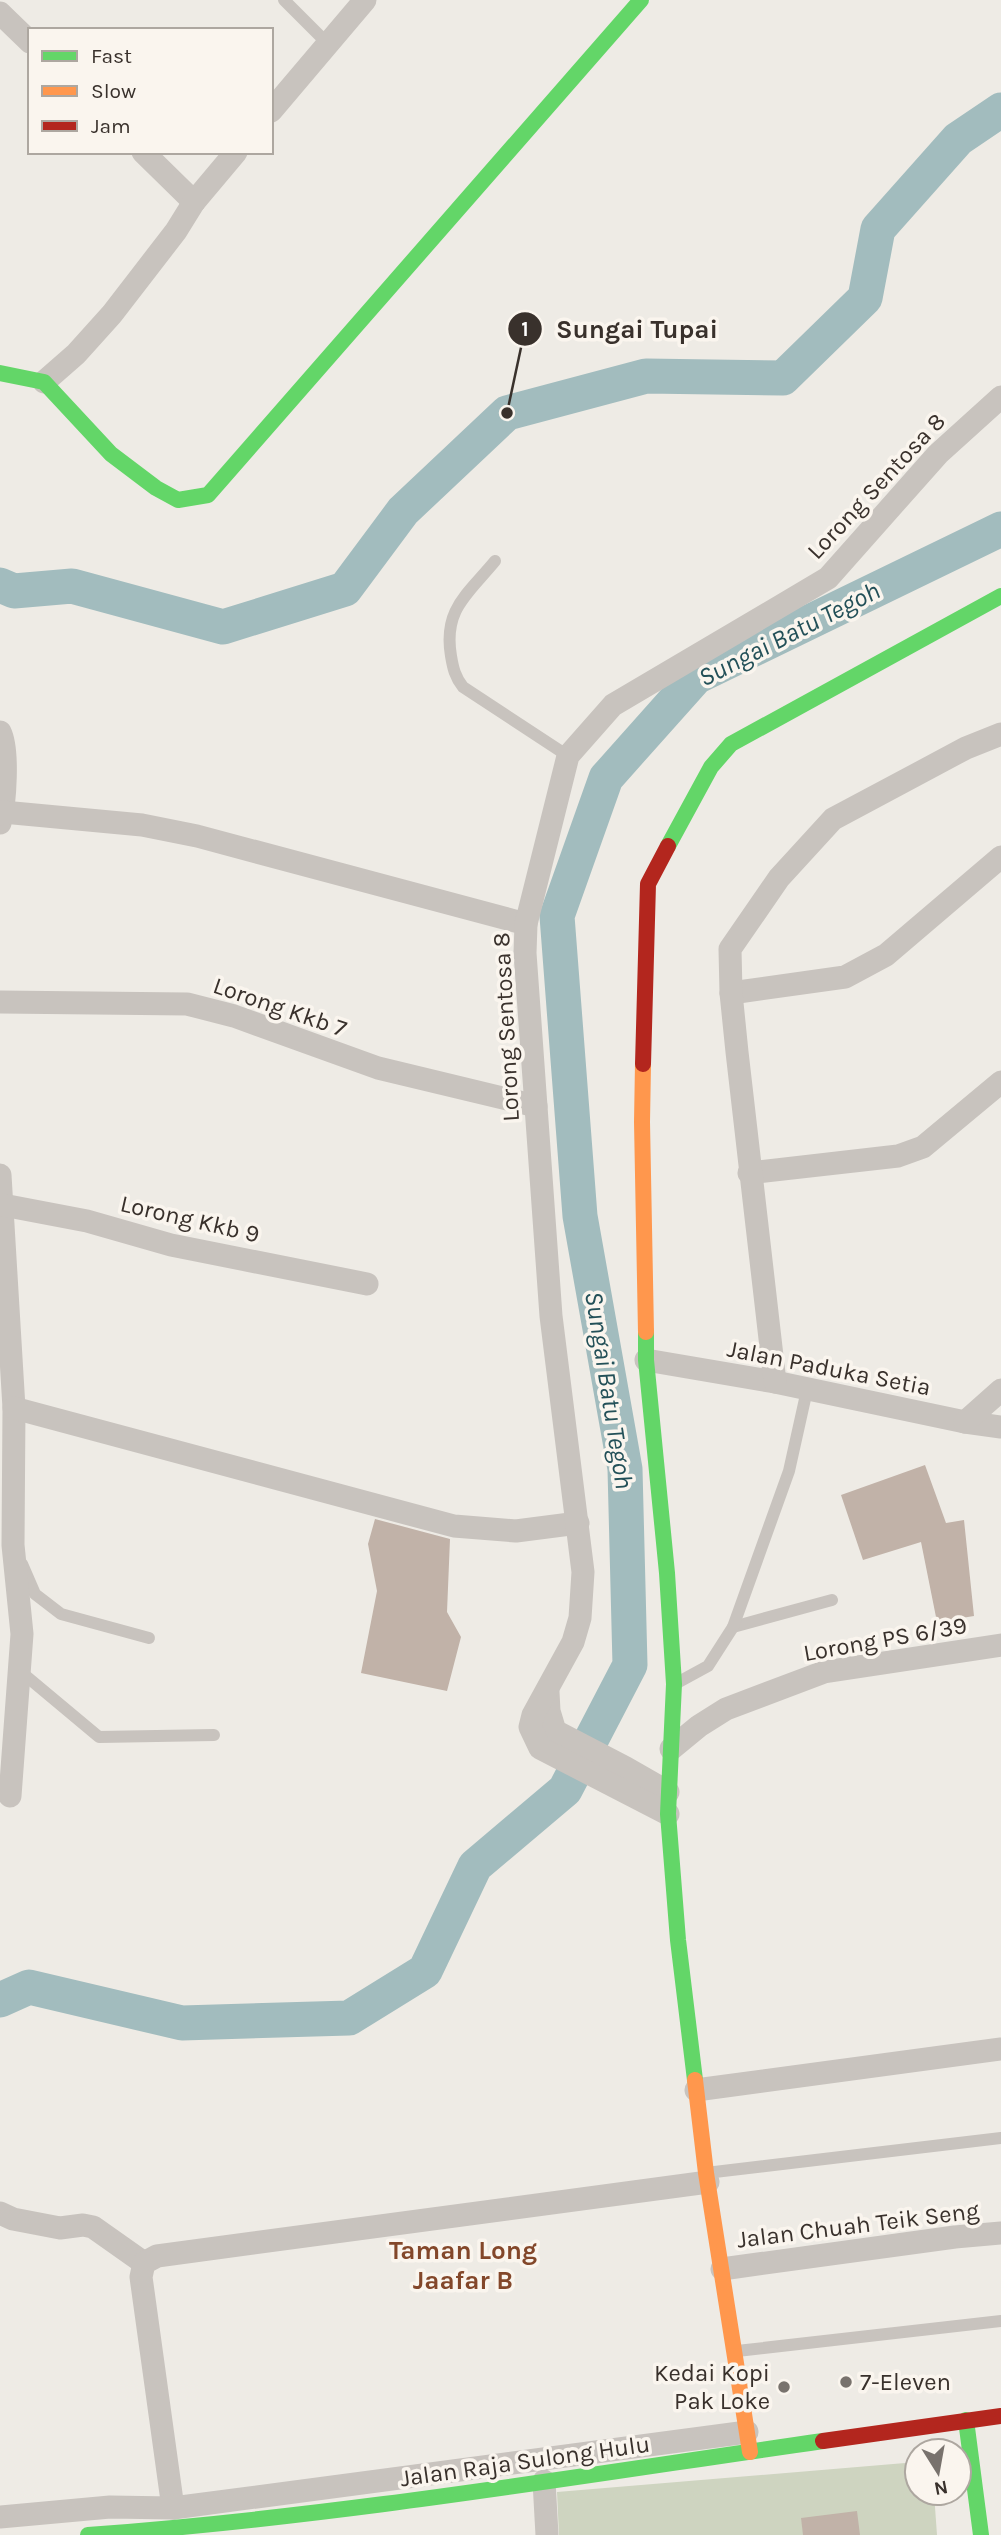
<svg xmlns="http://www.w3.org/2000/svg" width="1001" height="2535" font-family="Karla,sans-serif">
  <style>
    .green { fill: #ced4c0 }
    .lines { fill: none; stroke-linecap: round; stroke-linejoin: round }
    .river { stroke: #a2bcbe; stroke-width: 35 }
    .building { fill: #c1b2a8 }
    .lane { stroke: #c8c3be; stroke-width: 12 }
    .street { stroke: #c8c3be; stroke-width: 23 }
    .fast { stroke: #63d668; stroke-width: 16 }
    .slow { stroke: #ff974d; stroke-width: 16 }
    .jam { stroke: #b3261e; stroke-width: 16 }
    .poi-dot { fill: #78726d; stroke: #faf5ee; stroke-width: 2.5 }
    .labels { text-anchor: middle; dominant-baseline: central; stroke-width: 7; stroke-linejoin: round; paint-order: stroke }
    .street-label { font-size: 24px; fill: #39312c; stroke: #faf5ee }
    .poi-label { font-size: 24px; fill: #39312c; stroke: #faf5ee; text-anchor: end }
    .water-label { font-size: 26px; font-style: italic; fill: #235058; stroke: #faf5ee }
    .neighbourhood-label { font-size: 26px; font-weight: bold; fill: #83472a; stroke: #faf5ee }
    .leader { fill: none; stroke: #39312c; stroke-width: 2.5 }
    .callout-dot { fill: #39312c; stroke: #faf5ee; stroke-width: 2.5 }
    .mark-label { font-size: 21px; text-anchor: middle; font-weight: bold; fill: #fff }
    .callout-label { font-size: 26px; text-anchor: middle; font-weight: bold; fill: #39312c; stroke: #faf5ee; stroke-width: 7; stroke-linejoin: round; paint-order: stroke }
  </style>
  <rect width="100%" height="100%" fill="#eeebe5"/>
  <path class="green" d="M917,2462V2493H934L937,2535H559L557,2492Z"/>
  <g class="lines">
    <g class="river">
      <path d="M0,585L14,591L72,586L223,627L345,589L403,511L507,413L646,376L783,378L865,298L878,229L958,139L1001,110"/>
      <path d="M0,2000L29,1987L182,2023L349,2018L425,1971L475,1866L565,1790L630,1665L625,1469L580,1216L557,916L606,778L696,677L1001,529"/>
    </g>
  </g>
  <g class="building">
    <path d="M925,1465L946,1523L964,1520L974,1616L937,1622L921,1542L863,1560L841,1495Z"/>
    <path d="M375,1519L450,1539L447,1612L461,1637L447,1691L361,1673L377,1591L368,1544Z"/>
    <path d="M857,2511L860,2535H803L801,2518Z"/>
  </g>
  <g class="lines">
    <g class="lane">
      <path d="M284,0L328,44"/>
      <path d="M495,561C468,594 443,609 451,656C453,668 455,677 463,687L568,756"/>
      <path d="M22,1564L35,1594L61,1614L149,1638"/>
      <path d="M733,1627L832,1600"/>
      <path d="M20,1671L99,1737L214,1735"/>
      <path d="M675,1684L708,1666L733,1627L789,1471L807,1390"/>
      <path d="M706,2173L1001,2138"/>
      <path d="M737,2351L1001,2321"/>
    </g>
    <g class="street">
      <path d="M0,13L30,42"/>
      <path d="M271,111L365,0"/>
      <path d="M143,152L194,202"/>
      <path d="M44,382L76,354L112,314L176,231L194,202L236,152"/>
      <path d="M0,732C9,750 5,804 0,823"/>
      <path d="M0,814L3,812L142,825L197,836L526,924"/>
      <path d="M731,993L845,977L886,955L1001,857"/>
      <path d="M0,1002L187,1004L234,1016L378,1068L536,1106"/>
      <path d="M749,1173L898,1156L923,1147L1001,1082"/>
      <path d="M0,1175L14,1408L13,1545L22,1634L10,1796"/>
      <path d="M3,1205L87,1221L171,1245L367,1284"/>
      <path d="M646,1360L775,1382L965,1422L1001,1427"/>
      <path d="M775,1382L737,1052L731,993L730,949L779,878L833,819L966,748L1001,734"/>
      <path d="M14,1408L454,1526L516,1531L578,1523"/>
      <path d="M965,1422L1001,1390"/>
      <path d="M548,1692L549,1711L555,1731L626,1768L668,1792"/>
      <path d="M671,1749L699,1726L726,1709L824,1672L1001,1645"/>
      <path d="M668,1814L540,1748L530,1727L533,1715L573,1642L580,1618L583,1572L551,1316L525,953L526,924L568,756L613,705L828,578L938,454L1001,397"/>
      <path d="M696,2090L1001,2049"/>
      <path d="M0,2213L13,2219L60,2228L83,2225L93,2227L144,2263"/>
      <path d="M722,2269L955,2237L1001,2233"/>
      <path d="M544,2481L547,2535"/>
      <path d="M173,2508L141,2277L144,2263L157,2256L708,2182"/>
      <path d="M0,2517L110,2507L173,2508L747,2432"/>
    </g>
    <g class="fast">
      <path d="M0,373L44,382L111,454L156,488L178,500L208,495L641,0"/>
      <path d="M668,846L711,767L731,744L1001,596"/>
      <path d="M646,1332V1360L667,1573L674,1684L668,1814L678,1940L695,2080"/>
      <path d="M966,2420L981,2535"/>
      <path d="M88,2535C334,2517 579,2476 823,2441"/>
    </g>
    <g class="slow">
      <path d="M643,1064L642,1122L646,1332"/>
      <path d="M695,2080L706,2173L750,2452"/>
    </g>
    <g class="jam">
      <path d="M643,1064L648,884L668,846"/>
      <path d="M823,2441L1001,2416"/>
    </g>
  </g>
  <g class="poi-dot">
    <circle cx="846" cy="2382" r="7"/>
    <circle cx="784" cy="2387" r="7"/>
  </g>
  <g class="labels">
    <g class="street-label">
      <text transform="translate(876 486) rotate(-47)">Lorong Sentosa 8</text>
      <text transform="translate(280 1007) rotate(19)">Lorong Kkb 7</text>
      <text transform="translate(506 1027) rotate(-93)">Lorong Sentosa 8</text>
      <text transform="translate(190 1219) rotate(13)">Lorong Kkb 9</text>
      <text transform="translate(829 1368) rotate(11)">Jalan Paduka Setia</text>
      <text transform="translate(885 1639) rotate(-10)">Lorong PS 6/39</text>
      <text transform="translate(858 2225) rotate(-7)">Jalan Chuah Teik Seng</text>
      <text transform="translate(525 2461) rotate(-8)">Jalan Raja Sulong Hulu</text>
    </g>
    <g class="poi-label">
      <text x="770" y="2373">Kedai Kopi<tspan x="770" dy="28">Pak Loke</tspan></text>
      <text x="860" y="2382" text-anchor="start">7-Eleven</text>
    </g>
    <g class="water-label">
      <text transform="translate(789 634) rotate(-27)">Sungai Batu Tegoh</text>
      <text transform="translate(609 1390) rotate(81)">Sungai Batu Tegoh</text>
    </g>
    <g class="neighbourhood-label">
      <text x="463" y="2250">Taman Long<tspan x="463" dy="30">Jaafar B</tspan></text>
    </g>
  </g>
  <path class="leader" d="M507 413L525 329"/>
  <g class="callout-dot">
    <circle cx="507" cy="413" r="7"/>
    <circle cx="525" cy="329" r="18"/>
  </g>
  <g class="mark-label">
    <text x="525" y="336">1</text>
  </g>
  <g class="callout-label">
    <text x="637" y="338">Sungai Tupai</text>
  </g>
  <rect x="28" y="28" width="245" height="126" fill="#faf5ee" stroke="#ada7a0" stroke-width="2"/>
  <rect x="42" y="51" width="35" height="10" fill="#63d668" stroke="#ada7a0" stroke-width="2"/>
  <text x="91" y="63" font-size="21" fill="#39312c">Fast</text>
  <rect x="42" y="86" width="35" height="10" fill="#ff974d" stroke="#ada7a0" stroke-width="2"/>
  <text x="91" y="98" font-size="21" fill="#39312c">Slow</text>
  <rect x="42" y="121" width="35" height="10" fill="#b3261e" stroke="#ada7a0" stroke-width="2"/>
  <text x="91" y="133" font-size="21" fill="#39312c">Jam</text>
  <g transform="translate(938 2472) rotate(169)"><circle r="33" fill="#faf5ee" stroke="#ada7a0" stroke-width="2"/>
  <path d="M0-5L12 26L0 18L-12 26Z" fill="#78726d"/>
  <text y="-10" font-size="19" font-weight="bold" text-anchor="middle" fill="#39312c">N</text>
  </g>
</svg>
